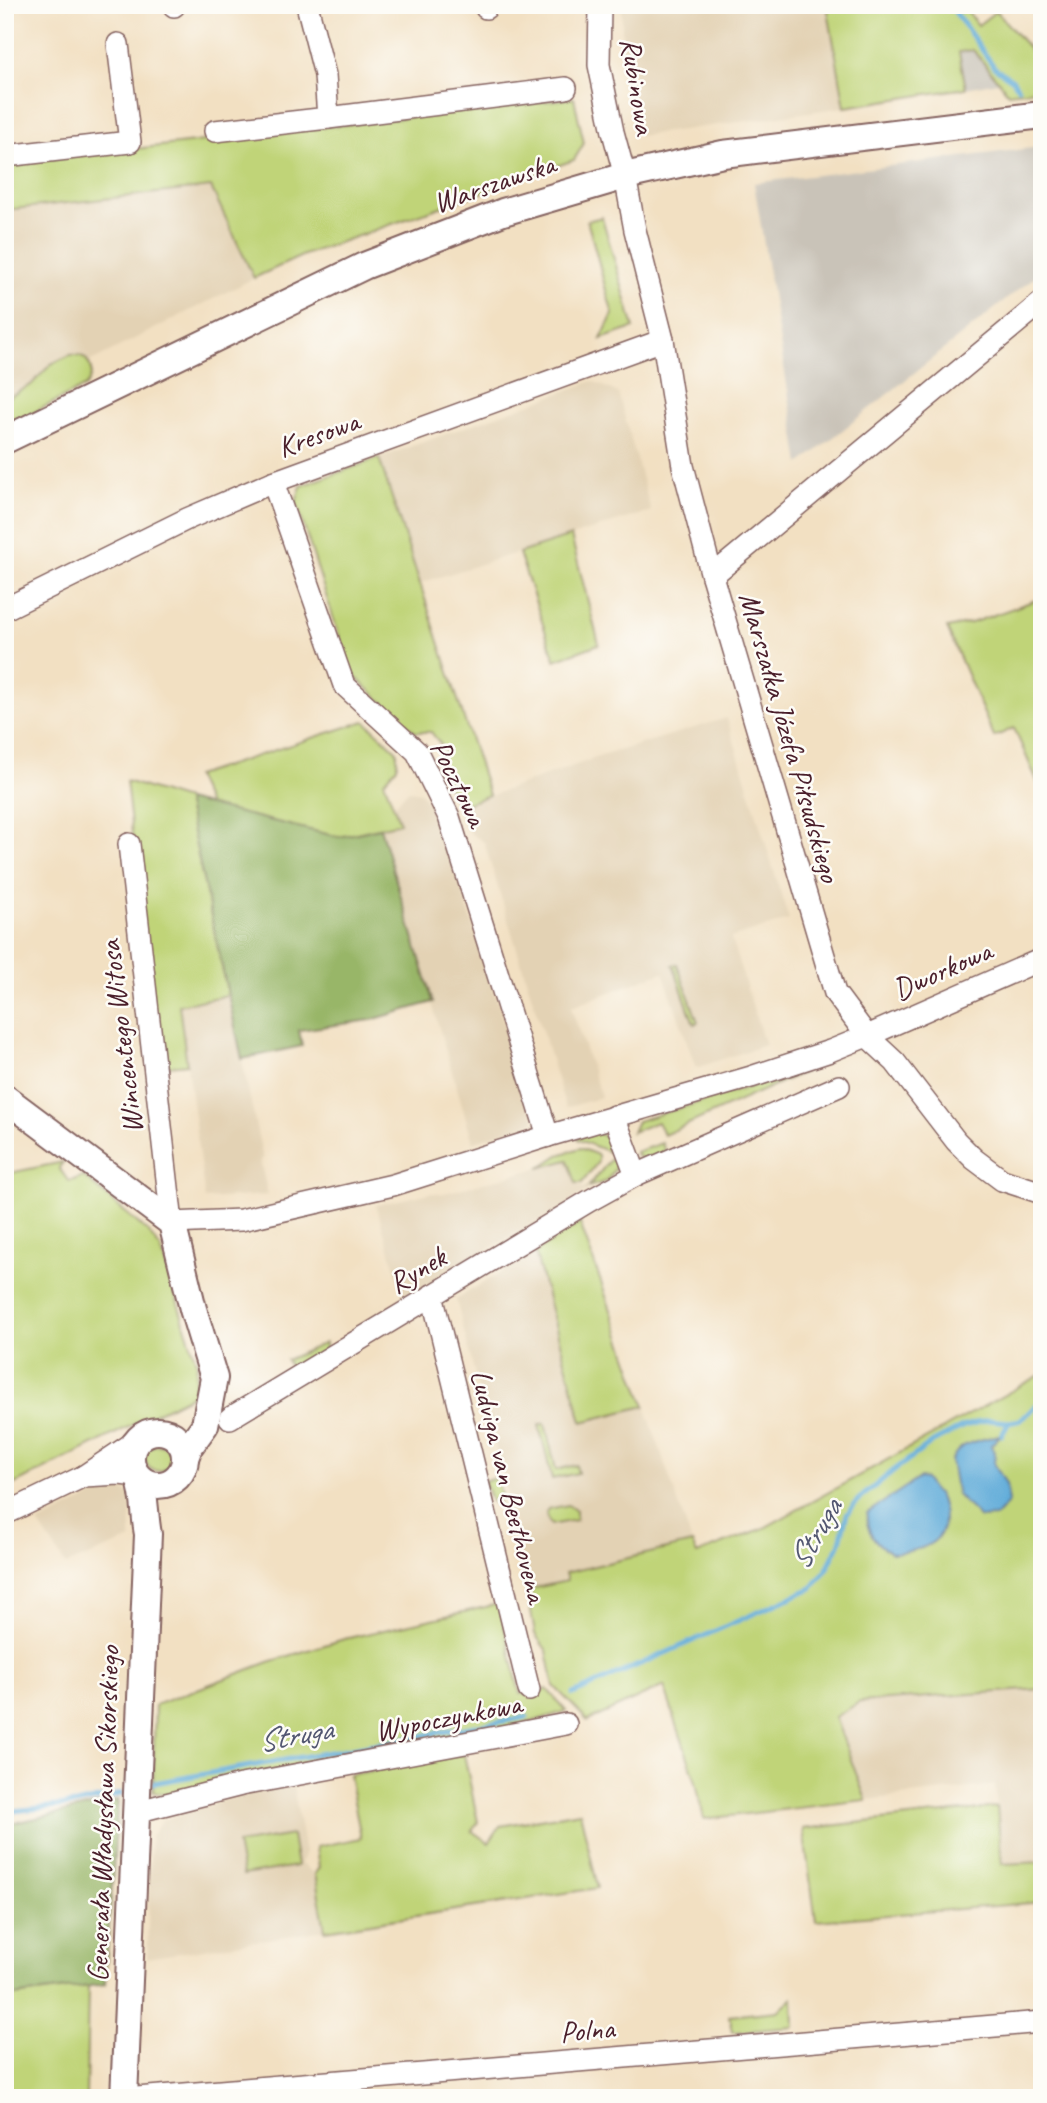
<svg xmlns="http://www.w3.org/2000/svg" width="1047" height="2103" font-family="Caveat,sans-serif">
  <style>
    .built { fill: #e3d2b4 }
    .industrial { fill: #c9c3b8 }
    .green { fill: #c0d478; stroke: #857a52; stroke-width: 2 }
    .forest { fill: #98b668; stroke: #716a4a; stroke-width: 2 }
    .water { fill: #61acd9; stroke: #566682; stroke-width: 2 }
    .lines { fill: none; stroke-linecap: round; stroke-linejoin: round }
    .stream { stroke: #61acd9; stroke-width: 5 }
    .minor-casing { stroke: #856360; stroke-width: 24 }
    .major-casing { stroke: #856360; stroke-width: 30 }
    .minor { stroke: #fff; stroke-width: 21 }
    .major { stroke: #fff; stroke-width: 26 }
    .labels { text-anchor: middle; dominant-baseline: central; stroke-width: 5; stroke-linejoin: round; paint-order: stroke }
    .street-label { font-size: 30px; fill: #4a1f2b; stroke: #fdfcf7 }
    .water-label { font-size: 32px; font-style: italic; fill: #535771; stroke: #fdfcf7 }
  </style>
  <rect width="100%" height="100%" fill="#fdfcf7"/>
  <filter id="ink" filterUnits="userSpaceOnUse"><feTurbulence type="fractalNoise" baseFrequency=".0143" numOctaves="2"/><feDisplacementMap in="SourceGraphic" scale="14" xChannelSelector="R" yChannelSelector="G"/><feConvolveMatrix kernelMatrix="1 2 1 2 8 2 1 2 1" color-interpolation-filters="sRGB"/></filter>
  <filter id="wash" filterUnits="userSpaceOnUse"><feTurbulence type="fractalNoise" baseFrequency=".00686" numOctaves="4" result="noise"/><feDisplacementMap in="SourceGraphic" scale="28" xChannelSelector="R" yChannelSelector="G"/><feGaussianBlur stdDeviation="1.57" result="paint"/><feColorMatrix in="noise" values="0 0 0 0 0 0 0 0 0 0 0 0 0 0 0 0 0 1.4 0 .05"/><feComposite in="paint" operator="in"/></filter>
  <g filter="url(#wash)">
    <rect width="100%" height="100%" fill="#f2e0c2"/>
    <g class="built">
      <path d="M622,5H827L845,107L639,136L622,69Z"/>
      <path d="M211,187L254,278L5,405V210Z"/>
      <path d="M593,381L618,393L651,511L420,583L379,458Z"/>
      <path d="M727,718L789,920L731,938L765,1045L696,1068L663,972L571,1007L601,1097L566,1108L484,842L470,833L459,807L601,756Z"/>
      <path d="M409,790L421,792L434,815L439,817L535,1121L473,1142L380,828L400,823L393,806Z"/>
      <path d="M228,995L263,1159L260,1160L268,1195L205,1199L179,1005Z"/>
      <path d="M568,1160L576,1183L588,1190L563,1207L404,1298L376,1205L431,1193L441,1194Z"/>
      <path d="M535,1252L582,1421L645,1406L692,1543L566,1573L567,1581L526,1590L512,1529L515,1528L486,1406L483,1407L456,1299Z"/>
      <path d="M116,1485L130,1495L131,1539L66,1565L38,1523Z"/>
      <path d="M1042,1689V1862L1002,1865L995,1785L866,1800L835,1716L860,1702Z"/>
      <path d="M293,1785L305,1853L300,1863L315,1874L325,1930L147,1958L151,1836L163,1820L252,1792Z"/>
    </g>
    <g class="industrial">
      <path d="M974,50L998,82L966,88L959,52Z"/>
      <path d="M1040,147L1042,151V271L800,464L754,183Z"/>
    </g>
    <g class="green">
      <path d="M827,5H963L978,25L996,11L1042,63V89L1008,93L973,50L959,52L966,88L845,107Z"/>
      <path d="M574,98L584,143L574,160L304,255L254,278L211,187L5,210V164Z"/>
      <path d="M602,217L634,328L601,339L613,314C603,283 597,252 587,221Z"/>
      <path d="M70,355C89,353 97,370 86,386L5,427V399L31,385L51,364Z"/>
      <path d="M379,458L489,795L459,807L439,767L438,760L446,751L431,732H415L351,673L296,502L301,486Z"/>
      <path d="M571,536L599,644L555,660L519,553Z"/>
      <path d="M1042,598V792L1014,728L994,737L947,628L971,623Z"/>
      <path d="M365,721L397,751V767L384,781L400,823L339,837L209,807L195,776Z"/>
      <path d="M126,781L186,800L228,995L179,1005L187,1064L159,1067Z"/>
      <path d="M677,964L698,1022L694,1024L673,965Z"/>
      <path d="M803,1071L804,1072L664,1135L657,1122L632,1132L637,1121Z"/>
      <path d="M596,1132L611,1140L615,1150L609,1152L579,1140L577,1137Z"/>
      <path d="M662,1143L667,1156L647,1161L637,1156L636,1152Z"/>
      <path d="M580,1148L598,1155V1162L582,1183H576L568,1160L539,1168L559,1155Z"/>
      <path d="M617,1158L618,1164L607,1181L588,1187L611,1159Z"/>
      <path d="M63,1162L59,1168L69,1182L83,1176L147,1231L161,1249L197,1364L194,1394L5,1489V1174Z"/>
      <path d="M580,1223L645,1406L582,1422L535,1252Z"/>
      <path d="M325,1343V1351L292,1370L286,1360Z"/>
      <path d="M1042,1374V1689L860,1702L835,1717L866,1800L704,1819L696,1782L664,1686L588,1721L554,1686L547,1651L535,1634L530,1606L533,1605L530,1589L567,1581L565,1573L692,1543L697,1554L764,1528Z"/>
      <path d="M545,1423L556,1470L576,1465L578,1473L552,1479L539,1425Z"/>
      <circle cx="158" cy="1458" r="13"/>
      <path d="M497,1478L501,1494L498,1498L499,1506L491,1501L484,1481Z"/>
      <path d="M568,1505L576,1511V1520L551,1525L547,1518L546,1512L548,1509Z"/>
      <path d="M499,1604L520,1694L547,1689L566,1711L519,1726L167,1795L153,1792L155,1705L269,1662L344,1639Z"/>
      <path d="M464,1754L478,1822L472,1831L489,1843L500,1826L580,1812L598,1888L325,1930L315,1874L319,1867L316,1847L361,1838L349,1775Z"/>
      <path d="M997,1807L1002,1864L1042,1862V1902L816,1921L803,1829Z"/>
      <path d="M292,1835L297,1866L243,1875L237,1844Z"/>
      <path d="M88,1986L86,2098H5V1997Z"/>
      <path d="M793,1997L794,2027L732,2032L729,2016L778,2011Z"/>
    </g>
    <g class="forest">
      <path d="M186,800L339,837L380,828L433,1002L371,1020L299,1030L302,1046L242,1059Z"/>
      <path d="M118,1800L105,1984L5,1997V1825Z"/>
    </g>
    <g class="water">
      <path d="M1002,1434L991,1445L995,1454L994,1463L1006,1484L1009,1502L995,1517L980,1518L957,1495L951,1461C961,1439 982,1441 1002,1434Z"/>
      <path d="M919,1478L925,1479L934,1492L938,1494C956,1537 932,1551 891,1553C876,1544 865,1532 867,1513Z"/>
    </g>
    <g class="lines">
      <g class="stream">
        <path d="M950,5L995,68L1013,80L1018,88"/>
        <path d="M1002,1435L1009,1422"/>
        <path d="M573,1694L812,1588L826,1570L839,1545L847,1514L858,1500L893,1471L933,1442L964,1426L988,1420L1009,1422L1021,1420L1042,1400"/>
        <path d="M154,1783L527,1717"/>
        <path d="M5,1812L76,1804L121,1794"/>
      </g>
    </g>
  </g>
  <g filter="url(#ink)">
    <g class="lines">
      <defs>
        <g id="minor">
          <path d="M174,5V6"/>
          <path d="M486,5V8"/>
          <path d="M600,5L599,65L613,132L625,176L635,230L663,340L683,466L712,576L835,993L867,1036L895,1062L956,1141L974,1159L1002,1180L1042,1193"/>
          <path d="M328,118L566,88"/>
          <path d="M215,131L328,118L325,75L307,5"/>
          <path d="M5,156L130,142L118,44"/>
          <path d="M273,482L344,685L417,752L449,817L548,1136"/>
          <path d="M712,576L1042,302"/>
          <path d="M5,609L187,519L273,482L663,340"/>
          <path d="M129,844L172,1223L241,1220L393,1185L548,1136L751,1077L830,1051L867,1036L1042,959"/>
          <path d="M614,1116L636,1175"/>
          <path d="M432,1295L529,1690"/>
          <path d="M230,1418L589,1201L636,1175L839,1086"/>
          <path d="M84,1476L119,1474L138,1476"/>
          <path d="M5,1514L84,1476L142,1437"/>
          <path d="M135,1812L241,1785L566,1724"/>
          <path d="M137,2098L1042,2022"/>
        </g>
        <g id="major">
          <path d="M5,440L364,266L503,212L625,176L723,154L1042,115"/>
          <path d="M5,1098L172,1223L193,1309L214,1378L205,1425L189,1447L185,1458"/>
          <circle cx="158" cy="1458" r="27"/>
          <path d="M124,2098L148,1534C144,1515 146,1495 139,1478"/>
        </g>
      </defs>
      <use href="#minor" class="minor-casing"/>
      <use href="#major" class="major-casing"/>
      <use href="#minor" class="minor"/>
      <use href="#major" class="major"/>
    </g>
  </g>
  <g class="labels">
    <g class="street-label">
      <text transform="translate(638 86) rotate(81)">Rubinowa</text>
      <text transform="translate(494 183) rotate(-19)">Warszawska</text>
      <text transform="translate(318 434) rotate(-20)">Kresowa</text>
      <text transform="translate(790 737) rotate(74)">Marszałka Józefa Piłsudskiego</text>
      <text transform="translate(459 783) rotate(64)">Pocztowa</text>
      <text transform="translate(942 970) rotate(-24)">Dworkowa</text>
      <text transform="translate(121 1037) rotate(-97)">Wincentego Witosa</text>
      <text transform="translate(417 1270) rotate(-31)">Rynek</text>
      <text transform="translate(509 1486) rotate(76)">Ludviga van Beethovena</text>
      <text transform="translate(448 1717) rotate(-11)">Wypoczynkowa</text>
      <text transform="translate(103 1814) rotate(-88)">Generała Władysława Sikorskiego</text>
      <text transform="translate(587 2030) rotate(-5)">Polna</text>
    </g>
    <g class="water-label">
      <text transform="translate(815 1534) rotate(-60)">Struga</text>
      <text transform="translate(295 1735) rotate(-10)">Struga</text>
    </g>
  </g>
  <rect width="1047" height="2103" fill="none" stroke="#fdfcf7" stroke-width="28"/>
</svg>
